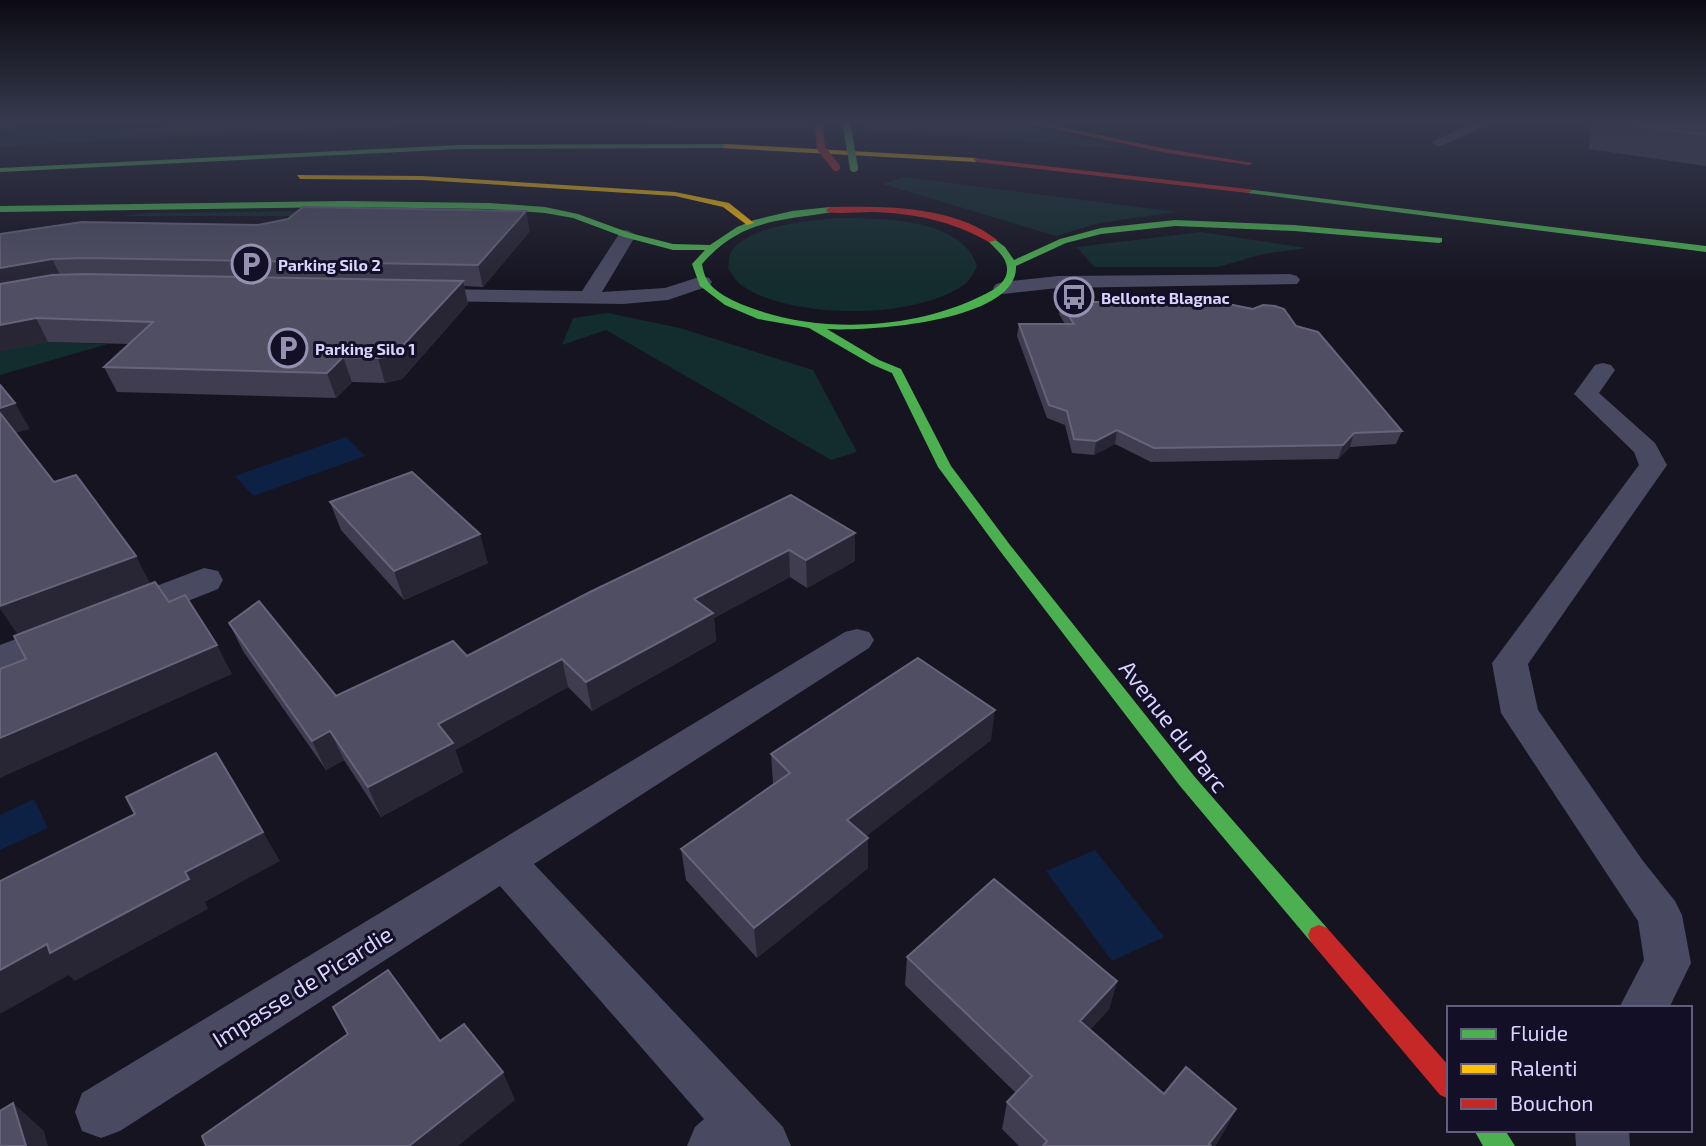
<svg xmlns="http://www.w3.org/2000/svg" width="1706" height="1146" font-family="'Exo 2',sans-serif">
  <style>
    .green { fill: #132c2d }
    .water { fill: #0d2144 }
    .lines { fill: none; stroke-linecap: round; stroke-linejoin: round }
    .lane { fill: #4a4962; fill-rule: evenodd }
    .street { fill: #4a4962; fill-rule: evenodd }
    .fast { fill: #4caf50; fill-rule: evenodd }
    .slow { fill: #ffc107; fill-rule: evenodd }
    .jam { fill: #c62828; fill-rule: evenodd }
    .fast-bridge { stroke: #4caf50; stroke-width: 8 }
    .jam-bridge { stroke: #c62828; stroke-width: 8 }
    .wall { fill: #403d50 }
    .shaded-wall { fill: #282635 }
    .building { fill: #504e63; stroke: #66637b; stroke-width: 2 }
    .labels { text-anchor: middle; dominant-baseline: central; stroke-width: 6; stroke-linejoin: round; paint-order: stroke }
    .far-poi-label { font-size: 16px; font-weight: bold; fill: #d9d4ff; stroke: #130f26; text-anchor: start }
    .near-street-label { font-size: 23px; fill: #d9d4ff; stroke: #130f26 }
  </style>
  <rect width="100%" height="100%" fill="#161421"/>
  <g class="green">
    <path d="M237,123H451L0,146V136Z"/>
    <path d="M614,123H804L801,128L602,125Z"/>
    <path d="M866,123H1015L1118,148L868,130Z"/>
    <path d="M903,177L1177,212L1099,223L1056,236L883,184Z"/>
    <path d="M400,210L332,216H120L150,213Z"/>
    <path d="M835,218C877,218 964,217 977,267C974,272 970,280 965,284C917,320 789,320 741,285C736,281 732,274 728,269C729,264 729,256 731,252C747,226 808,221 835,218Z"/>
    <path d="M1201,232L1307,248L1263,254L1218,267H1094L1077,247Z"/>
    <path d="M608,313L680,328L813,370L857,452L831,460L606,330L562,345L573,318Z"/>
    <path d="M48,342L108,344L0,375V351Z"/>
  </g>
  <g class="water">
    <path d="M346,437L365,456L253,496L235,476Z"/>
    <path d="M34,799L48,828L0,850V815Z"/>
    <path d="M1095,850L1164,937L1112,961L1046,871Z"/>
  </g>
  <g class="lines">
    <g class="lane">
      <path d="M1474,123H1492L1443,145L1438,146L1431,142Z"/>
      <path d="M627,230L636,235L602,292L665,288L702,276L709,278L712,282L709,286L668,300L623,304L426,301L419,299L416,295L419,291L426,289L582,291L621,231Z"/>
      <path d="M1290,274L1297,276L1300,280L1297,284L1058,288L1003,294L996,292L993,288L996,284L1003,282L1058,276Z"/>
      <path d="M1603,363L1611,365L1615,370L1599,393L1655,443L1667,465L1528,664L1538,710L1643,861L1675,901L1682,915L1691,963L1669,1008H1619L1644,960L1638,921L1501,713L1492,663L1639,465L1634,452L1574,394L1595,365Z"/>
      <path d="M857,629L869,632L874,640L869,648L534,864L783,1127L791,1146H687L695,1127L704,1119L500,886L120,1131L101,1138L82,1131L75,1112L82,1093L845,632Z"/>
      <path d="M1575,1130H1629L1630,1146H1576Z"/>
    </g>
    <g class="street">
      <path d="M0,123H11L9,127L0,128Z"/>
      <path d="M204,568L218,571L223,580L218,589L0,676V645Z"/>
    </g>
    <g class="fast">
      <path d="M725,144L728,148L460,149L0,172V168L460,145Z"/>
      <path d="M1245,189L1706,246V252L1248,193Z"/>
      <path d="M345,201L489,203L545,207L578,214L630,233L673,244L710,245L737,227L754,220L792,211L830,207L834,210L833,212C779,221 741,219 702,264C703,269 704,275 707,280C714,292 733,301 746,306C816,334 909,330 977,298C988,293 1006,285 1007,271C1008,257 995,249 987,240L992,237L1005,247L1014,260L1060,239L1101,228L1175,220L1294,225L1442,238V242L1439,243L1294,231L1175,226L1101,234L1066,243L1016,266C1019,322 865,332 827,329L879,360L901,369L951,466L1010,545L1194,776L1327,928L1330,935L1327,942L1319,945L1311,942L1180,786L1000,551L938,467L892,373L871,364L809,328L758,319L725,305L700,286L692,264L705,250H673L624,237L573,218L545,213L489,209L345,207L0,212V206Z"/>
      <path d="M1474,1130H1505L1515,1146H1483Z"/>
    </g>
    <g class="slow">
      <path d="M725,144L976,158L980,160L976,162L722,148Z"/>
      <path d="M297,175L422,176L675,192L729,203L754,223L747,225L723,207L675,196L422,180L300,179Z"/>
    </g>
    <g class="jam">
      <path d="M1028,123H1039L1167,149L1253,163L1249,165L1167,153Z"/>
      <path d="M973,158L1248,189L1252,191L1248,193L976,162Z"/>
      <path d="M830,207C881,206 955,205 997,240L989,242C952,221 914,213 871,212C857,212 841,214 827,212L826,210Z"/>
      <path d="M1319,925L1327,928L1449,1066V1099L1440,1095L1311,942L1308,935L1311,928Z"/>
    </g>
    <path class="fast-bridge" d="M847,127L854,168"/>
    <path class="jam-bridge" d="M819,127L821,148L836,167"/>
  </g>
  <g class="wall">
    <path d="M1592,123H1706V166L1589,149L1590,128Z"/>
    <path d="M530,231L483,287L464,286L468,304L402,379L385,383L352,382L336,398L117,392L104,367L129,344L48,342L0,351V234Z"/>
    <path d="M1060,302L1296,326L1402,431L1396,444L1350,447L1338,459L1151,462L1115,444L1094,455L1072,453L1065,425L1047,418L1017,336L1019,324H1065L1059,314Z"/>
    <path d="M330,502L488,563L404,600L341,530Z"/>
    <path d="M855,533V561L807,588L790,577L714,618L716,641L592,711L568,687L455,750L463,772L381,817L344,760L326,770L243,651L229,623L336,696L467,656L590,592Z"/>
    <path d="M991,740L866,836L868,838V868L757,958L686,880L681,849L773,784L771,754Z"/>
    <path d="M907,957L1117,981L1109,1009L1090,1030L1164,1094L1236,1109L1222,1135L1215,1146H1019L1002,1129L1007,1102L1016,1093L905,985Z"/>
  </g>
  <g class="shaded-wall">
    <path d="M526,211L530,231L483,287L478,265Z"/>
    <path d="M52,259L63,280L0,292V268Z"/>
    <path d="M463,281L468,304L402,379L385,383L378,358Z"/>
    <path d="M36,318L48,342L0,351V325Z"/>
    <path d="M343,357L352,382L336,398L327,373Z"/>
    <path d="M15,403L30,429L12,434L0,414V408Z"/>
    <path d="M1117,430L1115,444L1094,455L1096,441Z"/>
    <path d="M1354,433L1350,447L1338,459L1343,445Z"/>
    <path d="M855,533V561L807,588L806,560Z"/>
    <path d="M480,534L488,563L404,600L394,571Z"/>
    <path d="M789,550L790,577L714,618L716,641L592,711L586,682L694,599Z"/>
    <path d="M136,556L151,585L18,635L0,609V606Z"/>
    <path d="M217,645L232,674L0,778V738Z"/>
    <path d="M562,659L568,687L455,750L463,772L381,817L368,787L438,724Z"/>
    <path d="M995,710L991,740L847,851V820Z"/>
    <path d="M330,731L344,760L326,770L312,741Z"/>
    <path d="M263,832L280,861L205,902L208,909L75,981L69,975L0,1014V970L47,944Z"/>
    <path d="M868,838V868L757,958L754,928Z"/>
    <path d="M1117,981L1109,1009L1072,1049L1080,1021Z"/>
    <path d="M503,1072L515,1100L458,1146H409Z"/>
    <path d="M13,1103L44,1131L48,1146H26Z"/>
    <path d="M1236,1109L1222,1135L1215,1146H1208Z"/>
  </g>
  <g class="building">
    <path d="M1615,123H1706V135Z"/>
    <path d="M303,207L526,211L478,265L86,258L52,259L0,268V234L82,222L258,225L288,219Z"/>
    <path d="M85,274L463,281L394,355L378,358L343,357L327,373L104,367L153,322L36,318L0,325V284L52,275Z"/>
    <path d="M1060,302H1218L1253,309L1263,305L1275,306L1284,309L1296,326L1318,332L1402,431L1354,433L1343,445L1154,448L1117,430L1096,441L1074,439L1067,411L1049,405L1019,324H1074Z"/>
    <path d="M0,385L15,403L0,408Z"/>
    <path d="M0,413L54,482L76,475L136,556L0,606Z"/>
    <path d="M412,472L480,534L394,571L330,502Z"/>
    <path d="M791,495L855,533L806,560L789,550L694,599L713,613L586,682L562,659L438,724L453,743L368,787L330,731L312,741L229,623L259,601L336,696L453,641L467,656L590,592Z"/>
    <path d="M155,582L169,602L185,595L217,645L0,738V669L26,659L14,636Z"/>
    <path d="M918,658L995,710L847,820L868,838L754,928L681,849L790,773L771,754Z"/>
    <path d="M216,753L263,832L185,872L189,879L50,953L47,944L0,970V881L135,814L126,797Z"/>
    <path d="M994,879L1117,981L1080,1021L1164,1094L1186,1067L1236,1109L1209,1144L1211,1146H1043L1047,1141L1007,1102L1032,1076L907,957Z"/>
    <path d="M388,970L440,1041L464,1024L503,1072L409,1146H206L202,1136L348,1034L333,1007Z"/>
    <path d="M13,1103L26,1146H0V1111Z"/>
  </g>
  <linearGradient id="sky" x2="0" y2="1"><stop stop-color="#0c0b12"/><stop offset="0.43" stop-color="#363a4e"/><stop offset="1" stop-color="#363a4e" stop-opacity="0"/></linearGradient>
  <rect width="1706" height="283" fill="url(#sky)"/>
  <defs>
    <symbol id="parking-ring" viewBox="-11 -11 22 22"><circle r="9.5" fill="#130f26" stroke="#9591b1" stroke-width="1.5"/><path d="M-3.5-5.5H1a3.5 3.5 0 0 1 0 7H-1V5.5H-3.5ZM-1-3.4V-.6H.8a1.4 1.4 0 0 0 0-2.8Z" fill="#9591b1"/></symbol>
    <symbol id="bus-ring" viewBox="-11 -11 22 22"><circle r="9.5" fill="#130f26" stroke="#9591b1" stroke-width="1.5"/><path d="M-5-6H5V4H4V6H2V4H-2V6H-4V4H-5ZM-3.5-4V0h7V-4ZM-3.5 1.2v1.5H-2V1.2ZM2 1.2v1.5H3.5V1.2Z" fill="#9591b1"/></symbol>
  </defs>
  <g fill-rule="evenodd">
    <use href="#parking-ring" x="229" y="242" width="44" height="44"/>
    <use href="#bus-ring" x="1052" y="275" width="44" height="44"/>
    <use href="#parking-ring" x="266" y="326" width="44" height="44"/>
  </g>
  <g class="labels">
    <g class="far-poi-label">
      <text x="278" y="264">Parking Silo 2</text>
      <text x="1101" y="297">Bellonte Blagnac</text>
      <text x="315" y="348">Parking Silo 1</text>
    </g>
    <g class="near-street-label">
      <text transform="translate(1174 726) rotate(52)">Avenue du Parc</text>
      <text transform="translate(302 986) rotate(-32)">Impasse de Picardie</text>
    </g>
  </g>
  <rect x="1447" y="1006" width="245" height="126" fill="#130f26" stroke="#625e7d" stroke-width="2"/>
  <rect x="1461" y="1029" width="35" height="10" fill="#4caf50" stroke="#625e7d" stroke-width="2"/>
  <text x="1510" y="1041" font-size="21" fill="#d9d4ff">Fluide</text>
  <rect x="1461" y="1064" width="35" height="10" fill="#ffc107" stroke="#625e7d" stroke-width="2"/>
  <text x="1510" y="1076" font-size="21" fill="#d9d4ff">Ralenti</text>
  <rect x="1461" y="1099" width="35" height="10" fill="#c62828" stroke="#625e7d" stroke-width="2"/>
  <text x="1510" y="1111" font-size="21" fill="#d9d4ff">Bouchon</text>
</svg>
